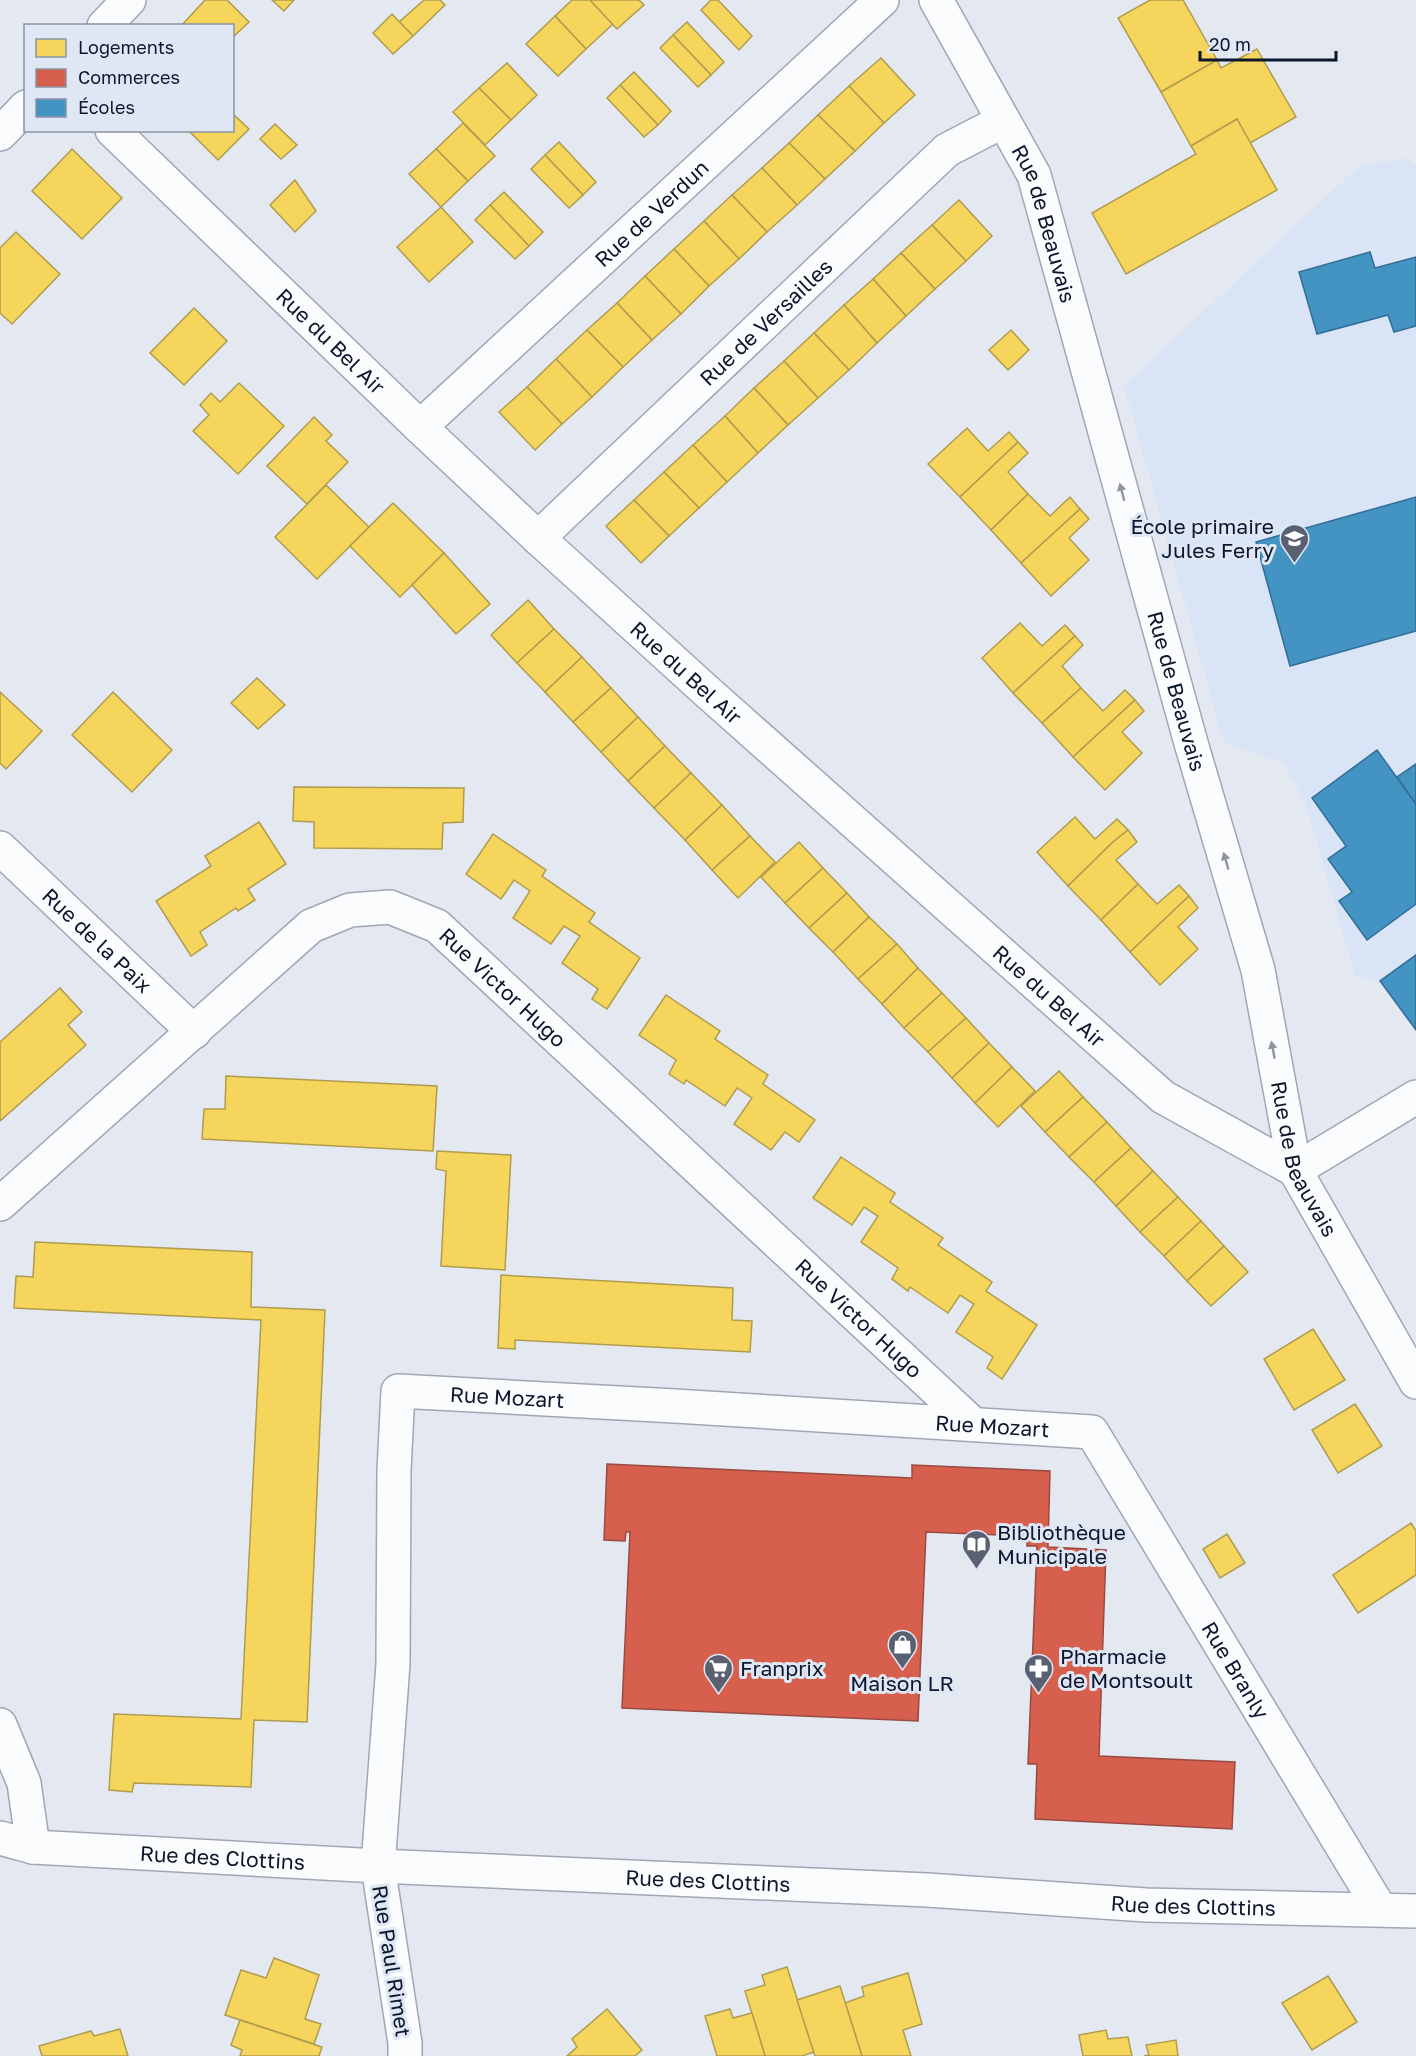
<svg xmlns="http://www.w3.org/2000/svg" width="1416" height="2056" font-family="'Golos Text',sans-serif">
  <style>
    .built { fill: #dae4f7 }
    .homes { fill: #f6d55c; stroke: #b09c4e; stroke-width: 1.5 }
    .shops { fill: #d6604d; stroke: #994a43; stroke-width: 1.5 }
    .schools { fill: #4393c3; stroke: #326e96; stroke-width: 1.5 }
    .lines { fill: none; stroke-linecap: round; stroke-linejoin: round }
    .minor-casing { stroke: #9fa6b5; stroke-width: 36 }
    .minor { stroke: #fbfcfd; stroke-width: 33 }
    .oneway { fill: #8f949f }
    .labels { text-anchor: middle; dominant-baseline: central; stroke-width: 6; stroke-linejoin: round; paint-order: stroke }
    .street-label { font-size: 21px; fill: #0c162d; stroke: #e0e7f4 }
    .poi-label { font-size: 21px; fill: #0c162d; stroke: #e0e7f4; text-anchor: start }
  </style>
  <rect width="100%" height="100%" fill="#e4e8f0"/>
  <path class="built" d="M1410,158L1416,166V1030L1380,981L1355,975L1305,800L1282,762L1224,743L1124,386L1359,166Z"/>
  <g class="homes">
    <path d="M205,0H227L249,22L232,38V26H181Z"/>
    <path d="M272,0H294L284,11Z"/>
    <path d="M424,0H440L445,5L413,36L399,22Z"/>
    <path d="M572,0H590L613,24L586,49L555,16Z"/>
    <path d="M590,0H639L644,5L617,29Z"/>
    <path d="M711,0H718L752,36L739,50L701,10Z"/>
    <path d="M1150,0H1183L1217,60L1161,92L1118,18Z"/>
    <path d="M392,14L413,36L393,54L373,33Z"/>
    <path d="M555,16L586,49L558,76L526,44Z"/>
    <path d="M687,22L724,62L711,75L673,35Z"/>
    <path d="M673,35L711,75L698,87L660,48Z"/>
    <path d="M1257,49L1296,117L1250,143L1237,119L1191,146L1161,92L1217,60L1221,68Z"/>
    <path d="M881,58L915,95L884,123L849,86Z"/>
    <path d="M507,63L537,95L511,120L479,88Z"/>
    <path d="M634,72L671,111L658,125L620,85Z"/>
    <path d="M620,85L658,125L644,137L607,98Z"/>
    <path d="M849,86L884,123L855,151L818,115Z"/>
    <path d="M479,88L511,120L485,145L453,112Z"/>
    <path d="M232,113L249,129L218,160L188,130H232Z"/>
    <path d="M818,115L855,151L825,179L789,143Z"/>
    <path d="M1237,119L1277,190L1126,274L1092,213L1196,154L1191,146Z"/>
    <path d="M463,123L495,156L468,181L436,149Z"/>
    <path d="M275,124L297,145L281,159L260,139Z"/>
    <path d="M559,142L596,182L583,195L545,155Z"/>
    <path d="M789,143L825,179L797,205L762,168Z"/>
    <path d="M72,149L122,198L82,239L32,191Z"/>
    <path d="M436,149L468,181L441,207L409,174Z"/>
    <path d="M545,155L583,195L569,208L531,169Z"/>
    <path d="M762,168L797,205L767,232L732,195Z"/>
    <path d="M295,180L316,211L295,232L270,205Z"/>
    <path d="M504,192L543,232L529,246L490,205Z"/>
    <path d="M732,195L767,232L739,259L704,221Z"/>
    <path d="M959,200L992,236L966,261L932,225Z"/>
    <path d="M490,205L529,246L515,259L475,220Z"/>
    <path d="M441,207L473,242L429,282L397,247Z"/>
    <path d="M704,221L739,259L709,286L674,249Z"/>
    <path d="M932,225L966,261L935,289L901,253Z"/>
    <path d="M16,232L60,274L12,324L0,313V248Z"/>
    <path d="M674,249L709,286L681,314L645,276Z"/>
    <path d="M901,253L935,289L906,316L873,279Z"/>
    <path d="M645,276L681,314L652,340L617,303Z"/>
    <path d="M873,279L906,316L877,343L844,305Z"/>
    <path d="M617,303L652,340L623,367L587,330Z"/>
    <path d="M844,305L877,343L849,370L814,333Z"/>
    <path d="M194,308L227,341L184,385L150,353Z"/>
    <path d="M587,330L623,367L592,397L556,359Z"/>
    <path d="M1011,330L1029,350L1008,370L989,350Z"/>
    <path d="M814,333L849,370L818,398L784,361Z"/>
    <path d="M556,359L592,397L562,424L527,387Z"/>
    <path d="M784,361L818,398L788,425L754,388Z"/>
    <path d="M239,383L284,426L238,474L193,431L209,415L200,405L211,393L220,402Z"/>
    <path d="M527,387L562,424L535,450L499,412Z"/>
    <path d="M754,388L788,425L758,453L725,416Z"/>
    <path d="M725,416L758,453L727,482L693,445Z"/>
    <path d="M314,417L332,435L326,441L348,462L307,504L267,466Z"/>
    <path d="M967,428L988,451L1009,432L1018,442L960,497L928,464Z"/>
    <path d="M1018,442L1028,453L1008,472L1028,494L991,530L960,497Z"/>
    <path d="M693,445L727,482L699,508L664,472Z"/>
    <path d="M664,472L699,508L669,536L634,500Z"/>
    <path d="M326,485L369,527L317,579L275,537Z"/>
    <path d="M1028,494L1050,516L1070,497L1080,509L1021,563L991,530Z"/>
    <path d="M634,500L669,536L641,563L606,526Z"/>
    <path d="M393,503L444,553L400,597L350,546Z"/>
    <path d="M1080,509L1089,519L1069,538L1089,560L1051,596L1021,563Z"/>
    <path d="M444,553L490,604L456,634L412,585Z"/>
    <path d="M528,600L554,629L517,663L491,635Z"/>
    <path d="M1020,623L1042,646L1065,625L1075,636L1013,693L982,658Z"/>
    <path d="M554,629L582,657L545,692L517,663Z"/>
    <path d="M1075,636L1083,645L1062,666L1081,688L1042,723L1013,693Z"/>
    <path d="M582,657L611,688L573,722L545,692Z"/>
    <path d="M257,678L285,705L258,729L231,703Z"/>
    <path d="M611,688L638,717L601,752L573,722Z"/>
    <path d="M1081,688L1103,711L1125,690L1135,700L1073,757L1042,723Z"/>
    <path d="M0,692L42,731L6,769L0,763Z"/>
    <path d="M113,692L172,750L132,792L72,735Z"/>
    <path d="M1135,700L1144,711L1122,732L1142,753L1105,790L1073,757Z"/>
    <path d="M638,717L665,746L628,781L601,752Z"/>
    <path d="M665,746L691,773L654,808L628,781Z"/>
    <path d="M691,773L722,805L685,840L654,808Z"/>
    <path d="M294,787L464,788L463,822L443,823L442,849L314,848V822L293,821Z"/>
    <path d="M722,805L750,836L712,870L685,840Z"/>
    <path d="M1075,817L1095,839L1117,819L1128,830L1113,842L1068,886L1037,852Z"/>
    <path d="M259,822L286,864L248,889L255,900L238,911L236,908L200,932L207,945L191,956L156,901L211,866L205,856Z"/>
    <path d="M1128,830L1137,842L1116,860L1138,884L1101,920L1068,886L1113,842Z"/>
    <path d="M493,834L546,870L542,876L595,913L589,922L640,958L607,1009L592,999L598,989L562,963L580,936L564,926L551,944L513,918L530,891L514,880L501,899L466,874Z"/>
    <path d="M750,836L775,862L738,898L712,870Z"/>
    <path d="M799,842L823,868L785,903L761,877Z"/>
    <path d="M823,868L847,893L809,928L785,903Z"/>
    <path d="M1138,884L1157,904L1179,885L1189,896L1130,952L1101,920Z"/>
    <path d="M847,893L869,917L833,952L809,928Z"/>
    <path d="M1189,896L1198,908L1178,927L1198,949L1160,985L1130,952Z"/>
    <path d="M869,917L897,944L858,979L833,952Z"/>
    <path d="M897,944L918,968L882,1004L858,979Z"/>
    <path d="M918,968L942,993L904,1028L882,1004Z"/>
    <path d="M60,988L82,1012L68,1025L86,1045L0,1121V1042Z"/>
    <path d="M942,993L966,1018L928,1052L904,1028Z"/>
    <path d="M666,995L720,1031L715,1039L768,1075L763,1084L815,1120L799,1142L785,1132L771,1150L734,1124L752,1098L737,1088L725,1106L686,1080L684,1084L669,1074L676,1060L639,1035Z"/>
    <path d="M966,1018L989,1043L952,1078L928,1052Z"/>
    <path d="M989,1043L1012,1067L975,1103L952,1078Z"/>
    <path d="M1012,1067L1035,1091L998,1127L975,1103Z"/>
    <path d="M1059,1071L1083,1097L1045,1132L1021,1106Z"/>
    <path d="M226,1076L437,1086L433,1151L202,1139L204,1109H225Z"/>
    <path d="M1083,1097L1107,1122L1069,1157L1045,1132Z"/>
    <path d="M1107,1122L1131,1148L1094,1182L1069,1157Z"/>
    <path d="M1131,1148L1153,1171L1116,1206L1094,1182Z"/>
    <path d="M437,1151L511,1155L505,1270L441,1266L446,1171L436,1169Z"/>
    <path d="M841,1157L895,1193L890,1202L943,1238L938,1245L992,1282L986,1291L1037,1325L1002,1379L987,1368L993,1357L956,1332L974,1304L960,1295L948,1313L910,1287L908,1291L892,1279L898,1268L861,1242L878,1216L864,1207L852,1225L813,1198Z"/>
    <path d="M1153,1171L1178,1197L1140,1232L1116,1206Z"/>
    <path d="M1178,1197L1201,1221L1164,1256L1140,1232Z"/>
    <path d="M1201,1221L1224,1246L1187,1281L1164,1256Z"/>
    <path d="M35,1242L252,1252L251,1307L325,1310L307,1722L254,1720L251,1787L134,1783L132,1792L109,1790L114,1714L241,1719L261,1320L14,1308L16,1276L33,1277Z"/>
    <path d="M1224,1246L1248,1272L1211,1306L1187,1281Z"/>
    <path d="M501,1275L733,1288L732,1320L752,1321L750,1352L515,1340V1349L498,1348Z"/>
    <path d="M1313,1329L1345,1380L1294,1410L1264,1359Z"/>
    <path d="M1355,1404L1382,1446L1338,1473L1312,1430Z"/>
    <path d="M1411,1523L1416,1531V1575L1358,1613L1333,1575Z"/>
    <path d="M1227,1534L1245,1563L1220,1578L1203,1549Z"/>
    <path d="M274,1958L319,1975L305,2019L321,2024L314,2044L225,2015L241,1970L266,1978Z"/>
    <path d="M787,1967L814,2052L802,2056H765L745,1991L765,1985L762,1975Z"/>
    <path d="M908,1973L922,2024L903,2030L911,2056H862L845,2003L864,1996L862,1987Z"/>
    <path d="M1328,1976L1357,2022L1312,2050L1282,2003Z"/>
    <path d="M840,1986L862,2056H815L797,2000Z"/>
    <path d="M607,2009L642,2050L635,2056H567L577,2047L572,2039Z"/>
    <path d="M730,2009L733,2018L752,2013L765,2056H717L705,2016Z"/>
    <path d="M240,2020L322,2047L319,2056H240L242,2050L231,2045Z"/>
    <path d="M120,2029L128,2056H42L39,2046L91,2031L94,2036Z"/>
    <path d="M1106,2030L1108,2039L1128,2037L1132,2056H1083L1079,2035Z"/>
    <path d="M1176,2040L1178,2056H1144L1149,2055L1146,2045Z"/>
  </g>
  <path class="shops" d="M607,1464L912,1478V1465L1050,1471L1048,1547L1106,1550L1099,1756L1235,1762L1232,1829L1035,1819L1037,1764H1028L1037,1546H1027V1536L926,1532L918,1721L622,1708L630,1532H626L625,1541L604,1540Z"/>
  <g class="schools">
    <path d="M1370,252L1375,268L1416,257V326L1394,332L1388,315L1317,334L1299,272Z"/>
    <path d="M1416,497V631L1290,666L1256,542Z"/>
    <path d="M1377,750L1416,804V904L1367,940L1339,901L1352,892L1328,859L1346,846L1312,798Z"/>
    <path d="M1416,764V804L1397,777Z"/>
    <path d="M1416,955V1030L1380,981Z"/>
  </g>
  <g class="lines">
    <defs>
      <g id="minor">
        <path id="s1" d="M936,0L1034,175L1191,743L1258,970L1295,1170L1416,1382"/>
        <path d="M104,26L129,0"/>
        <path id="s2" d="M112,130L420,427L538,538L703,688L1163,1097L1295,1170"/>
        <path d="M0,134L26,107"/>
        <path id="s3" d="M420,427L882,0"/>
        <path id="s4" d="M538,538L947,150L1003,121"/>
        <path id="s5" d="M0,848L194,1032"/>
        <path d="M1295,1170L1416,1097"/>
        <path id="s6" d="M0,1204L311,926L350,910L390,907L437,926L973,1424"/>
        <path d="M0,1725L24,1783L33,1847"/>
        <path id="s7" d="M0,1838L33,1847L378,1866L927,1890L1146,1905L1416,1911"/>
        <path id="s8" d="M405,2056V2043L378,1866L393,1664L394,1471L398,1391L675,1406L1092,1432L1380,1909"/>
      </g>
    </defs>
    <use href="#minor" class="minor-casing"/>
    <use href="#minor" class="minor"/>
  </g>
  <defs><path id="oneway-solid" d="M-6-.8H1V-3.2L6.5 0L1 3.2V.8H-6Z" transform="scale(1.5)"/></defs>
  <g class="oneway">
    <use href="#oneway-solid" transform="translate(1122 492) rotate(-105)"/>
    <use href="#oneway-solid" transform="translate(1226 861) rotate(-106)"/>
    <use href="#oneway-solid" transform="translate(1273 1050) rotate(-101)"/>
  </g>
  <defs>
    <symbol id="school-pin" viewBox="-11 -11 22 30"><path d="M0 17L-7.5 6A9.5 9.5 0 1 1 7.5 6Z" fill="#586071" stroke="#e0e7f4"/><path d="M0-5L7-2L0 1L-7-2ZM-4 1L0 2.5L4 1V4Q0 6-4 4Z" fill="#fff"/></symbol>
    <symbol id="library-pin" viewBox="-11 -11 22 30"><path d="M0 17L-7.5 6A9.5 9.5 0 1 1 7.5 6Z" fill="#586071" stroke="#e0e7f4"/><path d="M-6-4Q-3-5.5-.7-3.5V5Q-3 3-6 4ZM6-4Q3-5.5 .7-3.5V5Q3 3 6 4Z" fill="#fff"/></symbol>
    <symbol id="shop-pin" viewBox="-11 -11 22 30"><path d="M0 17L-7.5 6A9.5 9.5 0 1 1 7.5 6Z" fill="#586071" stroke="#e0e7f4"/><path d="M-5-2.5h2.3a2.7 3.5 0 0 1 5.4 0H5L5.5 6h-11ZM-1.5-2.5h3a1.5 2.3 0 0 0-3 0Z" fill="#fff"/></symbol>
    <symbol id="supermarket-pin" viewBox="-11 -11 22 30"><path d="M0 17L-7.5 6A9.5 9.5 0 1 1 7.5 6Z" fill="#586071" stroke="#e0e7f4"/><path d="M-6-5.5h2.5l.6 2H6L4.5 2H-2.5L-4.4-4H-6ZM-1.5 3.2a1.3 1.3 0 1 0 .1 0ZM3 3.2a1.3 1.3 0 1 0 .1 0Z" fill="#fff"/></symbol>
    <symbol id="pharmacy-pin" viewBox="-11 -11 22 30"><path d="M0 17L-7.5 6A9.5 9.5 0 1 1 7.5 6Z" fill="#586071" stroke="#e0e7f4"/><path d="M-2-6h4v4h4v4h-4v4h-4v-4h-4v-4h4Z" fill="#fff"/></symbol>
  </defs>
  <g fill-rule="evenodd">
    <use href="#school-pin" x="1278" y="522" width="33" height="45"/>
    <use href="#library-pin" x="960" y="1528" width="33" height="45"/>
    <use href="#shop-pin" x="886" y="1628" width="33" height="45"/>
    <use href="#supermarket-pin" x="702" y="1652" width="33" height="45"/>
    <use href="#pharmacy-pin" x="1022" y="1652" width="33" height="45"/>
  </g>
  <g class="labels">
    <g class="street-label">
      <text stroke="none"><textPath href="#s3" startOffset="315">Rue de Verdun</textPath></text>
      <text stroke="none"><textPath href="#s1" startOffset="250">Rue de Beauvais</textPath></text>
      <text stroke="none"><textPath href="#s4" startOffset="314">Rue de Versailles</textPath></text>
      <text stroke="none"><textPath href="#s2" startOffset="304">Rue du Bel Air</textPath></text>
      <text stroke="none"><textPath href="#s2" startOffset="790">Rue du Bel Air</textPath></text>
      <text stroke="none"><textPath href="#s1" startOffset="736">Rue de Beauvais</textPath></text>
      <text stroke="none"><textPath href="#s5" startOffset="134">Rue de la Paix</textPath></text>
      <text stroke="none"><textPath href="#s6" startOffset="640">Rue Victor Hugo</textPath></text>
      <text stroke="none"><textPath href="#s2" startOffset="1276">Rue du Bel Air</textPath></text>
      <text stroke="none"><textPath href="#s1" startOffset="1222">Rue de Beauvais</textPath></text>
      <text stroke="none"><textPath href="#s6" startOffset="1126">Rue Victor Hugo</textPath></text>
      <text stroke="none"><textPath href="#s8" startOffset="777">Rue Mozart</textPath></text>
      <text stroke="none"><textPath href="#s8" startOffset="1263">Rue Mozart</textPath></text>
      <text stroke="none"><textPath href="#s8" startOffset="1641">Rue Branly</textPath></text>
      <text stroke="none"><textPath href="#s7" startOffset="224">Rue des Clottins</textPath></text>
      <text stroke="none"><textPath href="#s7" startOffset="710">Rue des Clottins</textPath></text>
      <text stroke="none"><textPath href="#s7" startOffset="1196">Rue des Clottins</textPath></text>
      <text transform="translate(392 1961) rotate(81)">Rue Paul Rimet</text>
    </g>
    <g class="poi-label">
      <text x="1274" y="526" text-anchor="end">École primaire<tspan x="1274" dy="24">Jules Ferry</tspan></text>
      <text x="997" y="1532">Bibliothèque<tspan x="997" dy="24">Municipale</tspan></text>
      <text x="1060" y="1656">Pharmacie<tspan x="1060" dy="24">de Montsoult</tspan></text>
      <text x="740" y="1668">Franprix</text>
      <text x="902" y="1683" text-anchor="middle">Maison LR</text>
    </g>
  </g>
  <rect x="24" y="24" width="210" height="108" fill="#e0e7f4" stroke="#8b93a4" stroke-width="1.5"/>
  <rect x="36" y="39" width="30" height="18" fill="#f6d55c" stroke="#8b93a4" stroke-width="1.5"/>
  <text x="78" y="54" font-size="18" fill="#0c162d">Logements</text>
  <rect x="36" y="69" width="30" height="18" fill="#d6604d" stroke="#8b93a4" stroke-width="1.5"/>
  <text x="78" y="84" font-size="18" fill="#0c162d">Commerces</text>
  <rect x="36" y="99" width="30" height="18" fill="#4393c3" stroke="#8b93a4" stroke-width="1.5"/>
  <text x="78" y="114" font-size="18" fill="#0c162d">Écoles</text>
  <path d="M1200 51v9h136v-9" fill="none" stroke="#0c162d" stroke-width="3"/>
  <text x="1209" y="51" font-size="18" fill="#0c162d" stroke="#e0e7f4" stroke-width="4.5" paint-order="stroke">20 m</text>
</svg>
